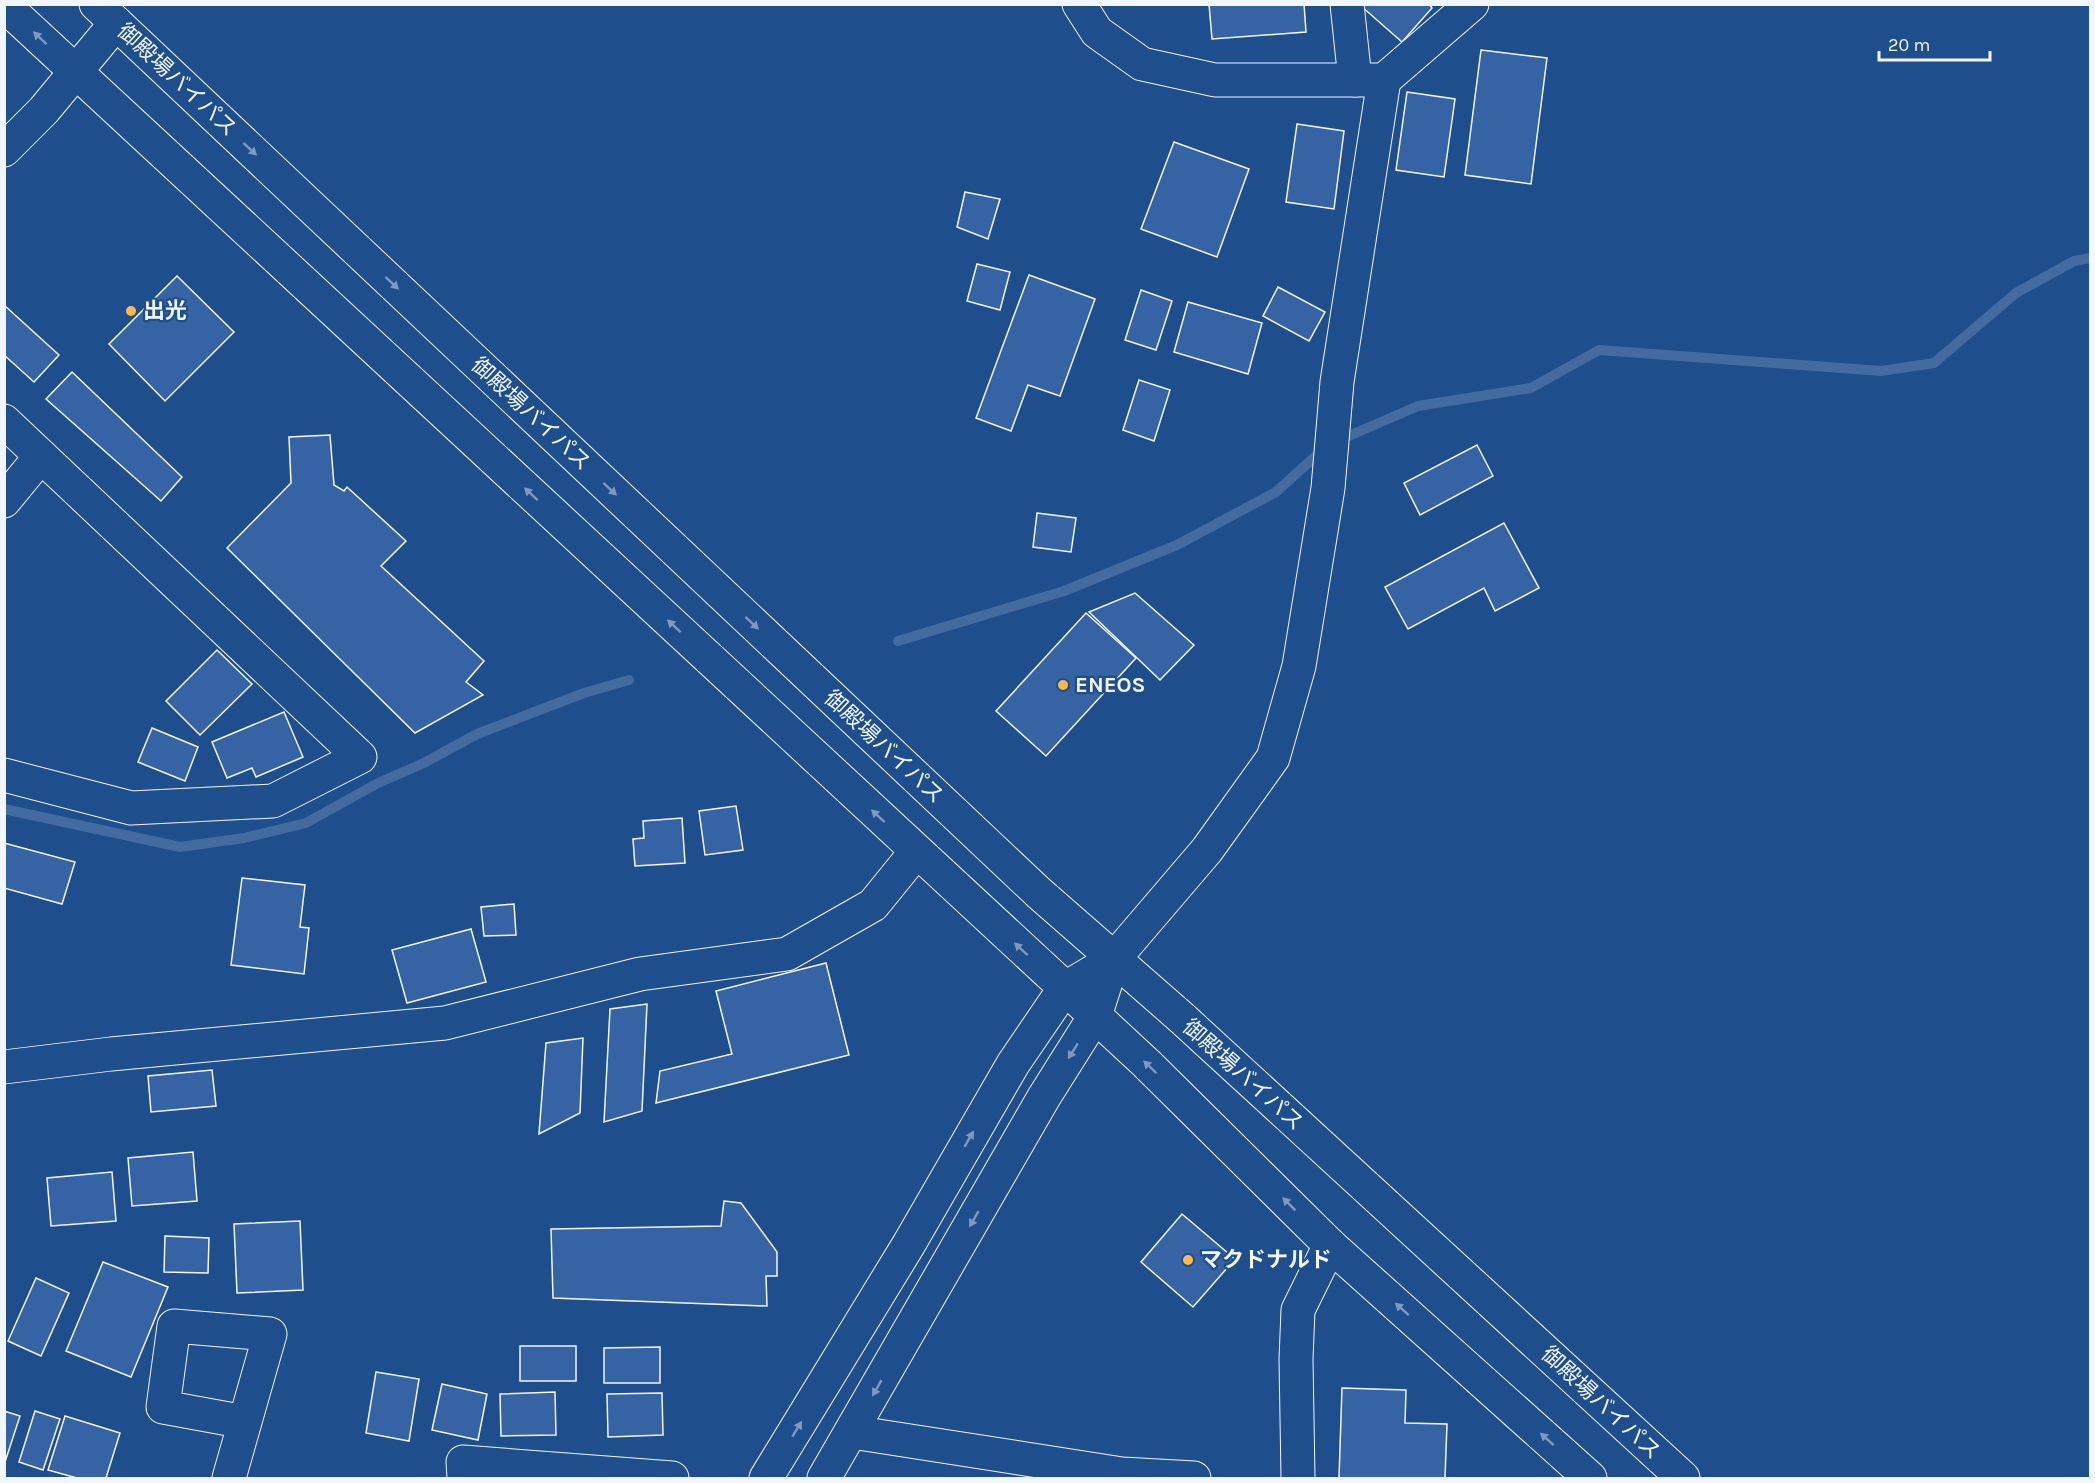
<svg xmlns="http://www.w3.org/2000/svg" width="2095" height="1483" font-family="Karla,'Noto Sans JP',sans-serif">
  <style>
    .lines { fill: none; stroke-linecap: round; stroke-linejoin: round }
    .stream { stroke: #446ba0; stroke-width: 10 }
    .building { fill: #3563a3; stroke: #f2f6ff; stroke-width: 1.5 }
    .minor-casing { stroke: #f2f6ff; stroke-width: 35 }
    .tertiary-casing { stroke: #f2f6ff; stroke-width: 35 }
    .trunk-casing { stroke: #f2f6ff; stroke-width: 35 }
    .minor { stroke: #1f4e8c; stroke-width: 33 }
    .tertiary { stroke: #1f4e8c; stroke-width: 33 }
    .trunk { stroke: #1f4e8c; stroke-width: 33 }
    .oneway { fill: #7e9ac0 }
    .poi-dot { fill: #ffb74d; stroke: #1f4e8c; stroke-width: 2 }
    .labels { text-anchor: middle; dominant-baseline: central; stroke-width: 4.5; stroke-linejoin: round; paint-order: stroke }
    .street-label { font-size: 22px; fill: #f2f6ff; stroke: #1f4e8c }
    .poi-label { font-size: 22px; font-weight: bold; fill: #f2f6ff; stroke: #1f4e8c; text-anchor: start }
  </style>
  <rect width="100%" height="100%" fill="#1f4e8c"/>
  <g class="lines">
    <g class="stream">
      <path d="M898,641L1064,591L1177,545L1276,492L1328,445L1418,406L1531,388L1599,350L1881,371L1934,363L2016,293L2074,261L2090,258"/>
      <path d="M4,809L180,847L244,838L306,823L378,783L424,763L477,734L584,693L629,680"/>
    </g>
  </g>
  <g class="building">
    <path d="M1209,4H1304L1306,32L1212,39Z"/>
    <path d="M1363,4H1429L1432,8L1402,42L1361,6Z"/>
    <path d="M1481,50L1547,58L1531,184L1465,175Z"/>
    <path d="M1407,92L1455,99L1444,177L1396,170Z"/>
    <path d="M1297,124L1344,131L1334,209L1286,202Z"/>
    <path d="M1174,142L1249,169L1217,257L1141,229Z"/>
    <path d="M965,192L1000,199L988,239L957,227Z"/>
    <path d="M977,264L1010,272L1000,310L967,301Z"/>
    <path d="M1029,275L1095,299L1060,396L1028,385L1011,431L976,418Z"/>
    <path d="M177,276L234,332L165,401L109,344Z"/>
    <path d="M1278,287L1325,312L1309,341L1263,316Z"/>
    <path d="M1141,290L1172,301L1156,350L1125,340Z"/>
    <path d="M1188,302L1262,323L1248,374L1174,352Z"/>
    <path d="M4,305L59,355L34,382L4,355Z"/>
    <path d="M72,372L182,477L161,501L46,399Z"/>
    <path d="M1139,380L1170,390L1154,441L1123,430Z"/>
    <path d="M330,435L334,485L344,491L347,487L406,541L381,566L484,661L466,682L483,695L415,733L227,548L291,483L289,437Z"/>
    <path d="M1477,445L1493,476L1420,515L1404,483Z"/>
    <path d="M1037,513L1076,518L1071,552L1033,547Z"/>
    <path d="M1504,523L1539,588L1495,611L1484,588L1408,629L1385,587Z"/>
    <path d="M1135,593L1194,645L1160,680L1089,612Z"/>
    <path d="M1086,613L1136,658L1046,756L996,711Z"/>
    <path d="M217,650L252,684L200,735L166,701Z"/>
    <path d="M284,712L303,757L256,777L252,768L227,778L212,742Z"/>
    <path d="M152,728L198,747L185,781L138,762Z"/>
    <path d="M736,806L743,850L705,855L699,811Z"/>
    <path d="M682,818L685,863L635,866L633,839L644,838L643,821Z"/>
    <path d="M4,843L75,862L62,904L4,888Z"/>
    <path d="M242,878L305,885L300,927L309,928L304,974L231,965Z"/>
    <path d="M514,904L516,935L484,936L481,907Z"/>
    <path d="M471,929L486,982L407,1003L392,950Z"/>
    <path d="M826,963L849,1055L656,1103L660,1071L732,1054L716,991Z"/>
    <path d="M647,1004L642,1111L604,1122L610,1009Z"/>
    <path d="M583,1038L580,1113L539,1134L546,1043Z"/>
    <path d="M212,1070L216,1106L151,1112L148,1076Z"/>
    <path d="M193,1152L197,1201L132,1206L128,1158Z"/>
    <path d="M112,1172L116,1221L51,1226L47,1178Z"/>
    <path d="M724,1201L741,1203L777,1252V1276H766L767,1306L553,1298L551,1229L721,1226Z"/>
    <path d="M1182,1214L1235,1259L1193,1307L1141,1262Z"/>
    <path d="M300,1221L303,1290L237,1293L234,1224Z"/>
    <path d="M165,1236L209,1238L208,1273L164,1272Z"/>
    <path d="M103,1262L168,1287L131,1377L66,1351Z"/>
    <path d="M36,1278L69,1293L41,1356L8,1341Z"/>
    <rect x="520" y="1346" width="56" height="35"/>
    <path d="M660,1347V1383H604V1348Z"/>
    <path d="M376,1372L419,1379L409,1441L366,1433Z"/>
    <path d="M442,1384L487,1394L478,1440L432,1430Z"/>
    <path d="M1342,1388L1406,1390L1405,1423L1447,1424L1445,1478H1339Z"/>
    <path d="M555,1392L556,1435L501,1436L500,1394Z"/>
    <path d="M662,1393L663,1435L608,1437L607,1394Z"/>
    <path d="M4,1411L20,1416L4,1465Z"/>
    <path d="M35,1411L60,1419L43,1470L19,1462Z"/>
    <path d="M65,1416L120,1433L106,1478H77L48,1470Z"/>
  </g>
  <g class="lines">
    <defs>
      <g id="minor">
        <path d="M1079,4L1097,32L1142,64L1215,80H1384L1472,4"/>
        <path d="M1347,4L1355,80"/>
        <path d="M4,150L44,110L116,23"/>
        <path d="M4,421L360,757L273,801L131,808L4,775"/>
        <path d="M4,501L41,456"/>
        <path d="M1113,960L1207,850L1273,758L1299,666L1328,488L1337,382L1384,80"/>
        <path d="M4,1067L111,1054L445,1023L640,974L787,954L873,905L916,852"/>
        <path d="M852,1432L1122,1474L1194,1478"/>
        <path d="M229,1478L270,1334L174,1326L163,1407L245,1422"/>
        <path d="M464,1478L463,1462L672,1478"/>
        <path d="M1298,1478L1296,1359L1298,1310L1330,1245"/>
      </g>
      <g id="tertiary">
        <path d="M766,1478L909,1244L1013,1064L1064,989L1113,960"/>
        <path d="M824,1478L1044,1097L1095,1016L1113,960"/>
      </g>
      <g id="trunk">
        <path d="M96,4L1039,893L1183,1019L1683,1478"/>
        <path d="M4,5L1146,1063L1330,1245L1590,1478"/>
      </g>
    </defs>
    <use href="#minor" class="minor-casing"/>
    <use href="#tertiary" class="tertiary-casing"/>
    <use href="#trunk" class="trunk-casing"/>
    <use href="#minor" class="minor"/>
    <use href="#tertiary" class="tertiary"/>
    <use href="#trunk" class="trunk"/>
  </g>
  <defs><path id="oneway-solid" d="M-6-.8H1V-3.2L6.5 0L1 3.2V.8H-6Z" transform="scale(1.5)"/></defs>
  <g class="oneway">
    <use href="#oneway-solid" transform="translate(40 38) rotate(-137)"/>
    <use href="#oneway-solid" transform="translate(250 149) rotate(43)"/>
    <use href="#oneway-solid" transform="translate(392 283) rotate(43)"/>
    <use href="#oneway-solid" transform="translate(610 489) rotate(43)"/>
    <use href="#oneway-solid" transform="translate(531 494) rotate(-137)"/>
    <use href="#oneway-solid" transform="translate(752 623) rotate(43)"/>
    <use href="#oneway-solid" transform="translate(674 626) rotate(-137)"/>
    <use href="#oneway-solid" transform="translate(878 816) rotate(-137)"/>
    <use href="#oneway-solid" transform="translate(1021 949) rotate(-137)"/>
    <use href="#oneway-solid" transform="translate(1073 1051) rotate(122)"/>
    <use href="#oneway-solid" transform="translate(1150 1067) rotate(-136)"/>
    <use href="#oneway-solid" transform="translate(969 1139) rotate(-60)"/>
    <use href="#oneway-solid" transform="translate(1289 1204) rotate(-135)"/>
    <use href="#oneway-solid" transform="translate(974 1219) rotate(120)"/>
    <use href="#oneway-solid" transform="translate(1402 1309) rotate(-138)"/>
    <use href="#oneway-solid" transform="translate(877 1388) rotate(120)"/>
    <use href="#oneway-solid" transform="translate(797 1429) rotate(-59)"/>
    <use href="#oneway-solid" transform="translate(1547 1439) rotate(-138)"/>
  </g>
  <g class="poi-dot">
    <circle cx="131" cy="311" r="6"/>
    <circle cx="1063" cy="685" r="6"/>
    <circle cx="1188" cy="1260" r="6"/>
  </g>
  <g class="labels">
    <g class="street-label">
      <text transform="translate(177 80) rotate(43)">御殿場バイパス</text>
      <text transform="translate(531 414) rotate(43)">御殿場バイパス</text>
      <text transform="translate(884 747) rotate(43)">御殿場バイパス</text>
      <text transform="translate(1243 1075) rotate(42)">御殿場バイパス</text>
      <text transform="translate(1601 1403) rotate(43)">御殿場バイパス</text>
    </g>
    <g class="poi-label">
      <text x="143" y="311">出光</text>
      <text x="1075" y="685">ENEOS</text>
      <text x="1200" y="1260">マクドナルド</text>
    </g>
  </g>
  <rect width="2095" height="1483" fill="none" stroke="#f2f6ff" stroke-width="12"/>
  <path d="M1879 51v9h111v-9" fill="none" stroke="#f2f6ff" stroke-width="3"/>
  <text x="1888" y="51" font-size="18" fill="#f2f6ff" stroke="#1f4e8c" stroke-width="4.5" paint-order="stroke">20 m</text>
</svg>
